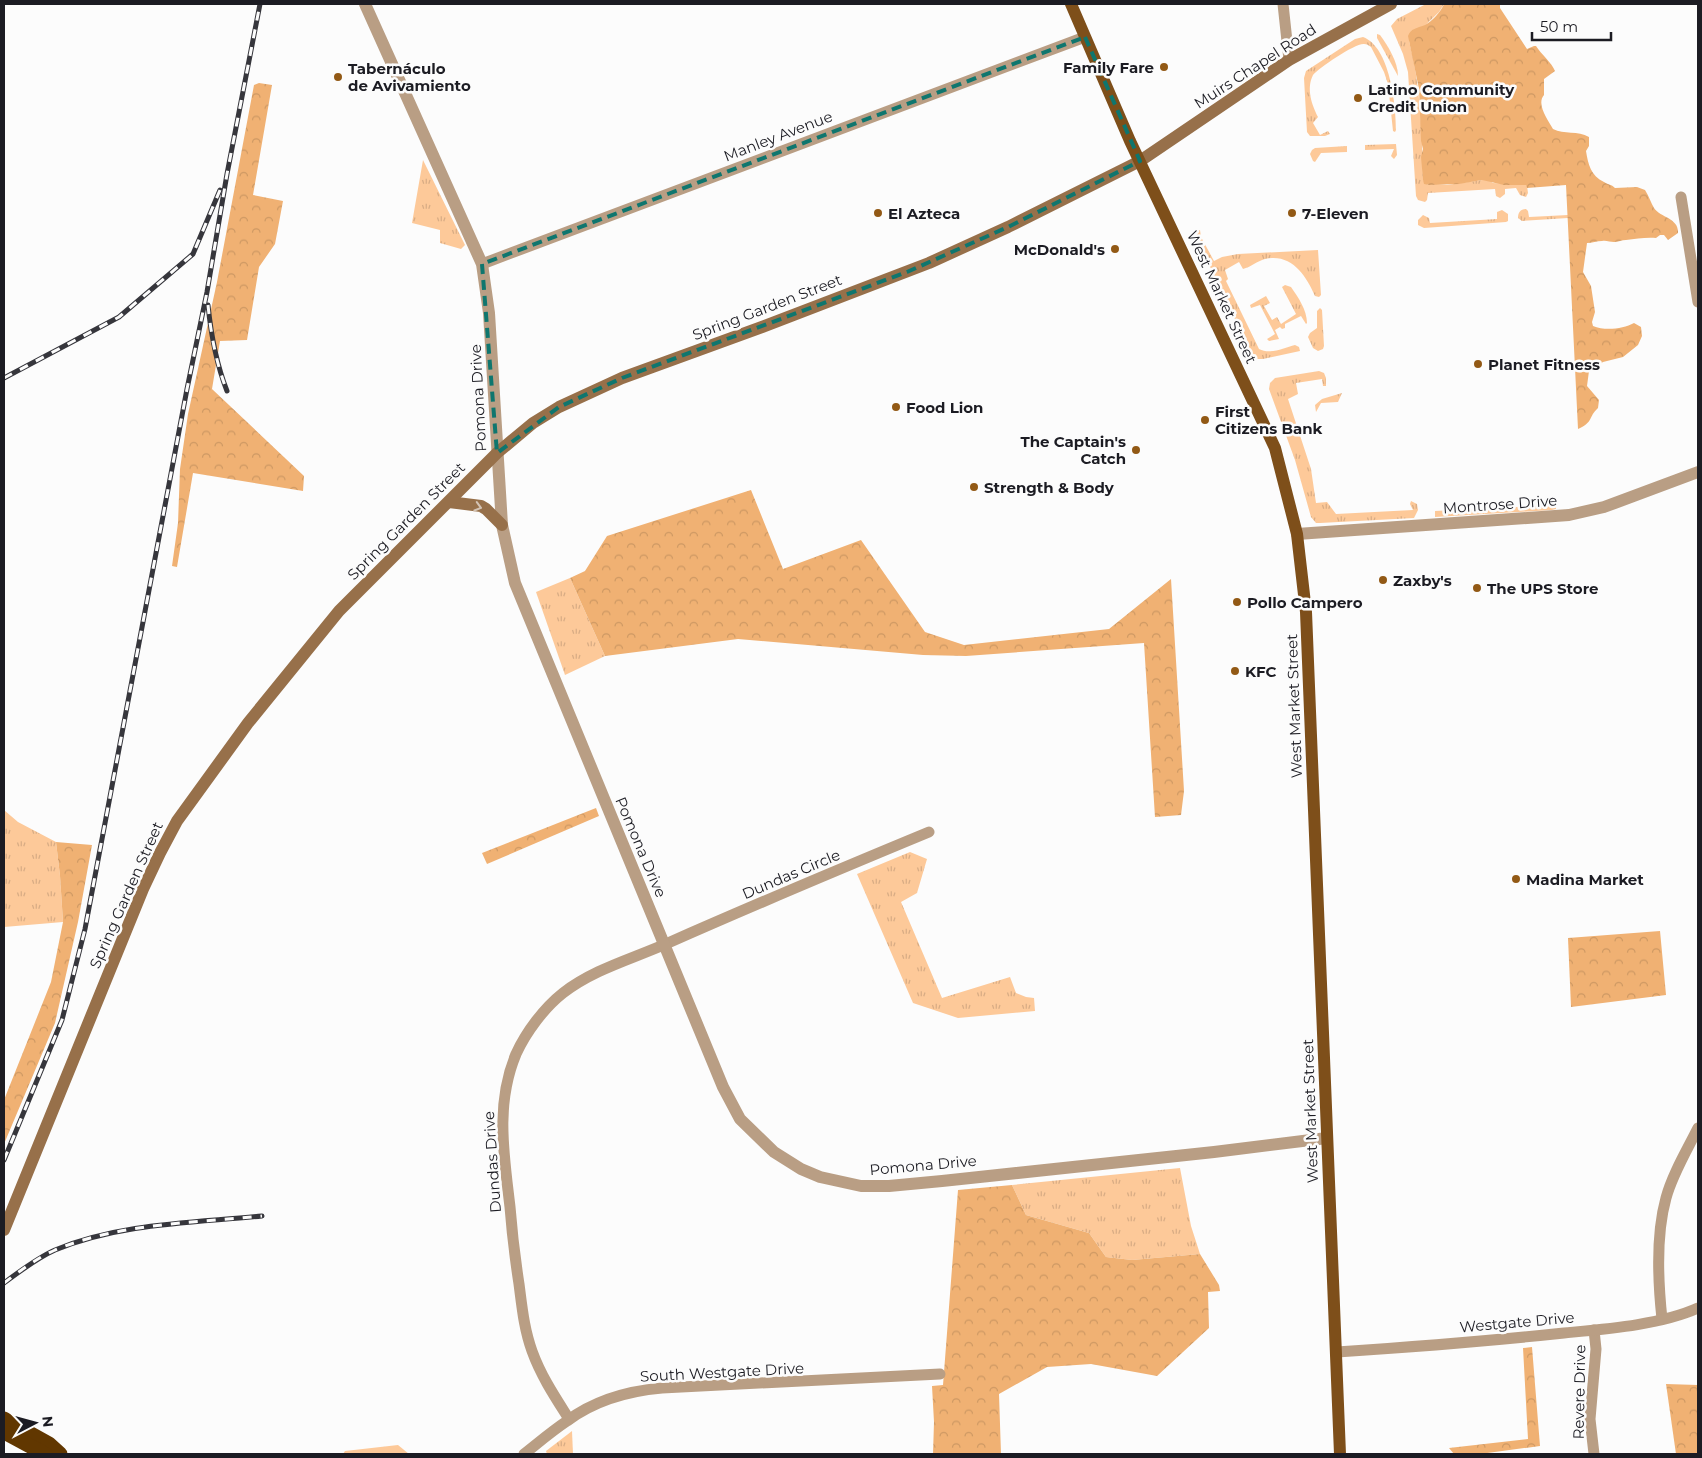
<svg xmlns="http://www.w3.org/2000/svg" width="1702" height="1458" font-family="Montserrat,sans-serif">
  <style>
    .grass { fill: url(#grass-tufts) }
    .forest { fill: url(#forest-crowns) }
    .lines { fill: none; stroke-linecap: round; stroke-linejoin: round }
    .minor { stroke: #b99e84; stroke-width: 11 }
    .tertiary { stroke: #b99e84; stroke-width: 12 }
    .secondary { stroke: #97704a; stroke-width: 12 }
    .primary { stroke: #7e4f1a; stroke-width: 12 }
    .motorway { stroke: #613700; stroke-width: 15 }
    .rail-casing { stroke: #36363c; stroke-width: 5 }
    .rail { stroke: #fcfcfc; stroke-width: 3; stroke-dasharray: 9; stroke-linecap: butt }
    .oneway { stroke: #d4c4b5 }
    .marked { fill: none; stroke: #0f766e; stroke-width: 4; stroke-dasharray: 10 6; stroke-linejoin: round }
    .poi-dot { fill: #925915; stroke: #fcfcfc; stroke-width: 2 }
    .labels { text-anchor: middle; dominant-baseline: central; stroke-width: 5; stroke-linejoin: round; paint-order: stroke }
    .street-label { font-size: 15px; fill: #1c1c23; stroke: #fcfcfc }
    .poi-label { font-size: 15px; font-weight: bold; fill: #1c1c23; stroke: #fcfcfc; text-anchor: start }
  </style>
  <defs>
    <pattern id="grass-tufts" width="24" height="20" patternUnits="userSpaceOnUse" patternTransform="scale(1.25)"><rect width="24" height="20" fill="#fdc999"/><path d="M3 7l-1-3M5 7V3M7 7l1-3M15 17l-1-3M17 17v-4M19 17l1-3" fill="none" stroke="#d8ac84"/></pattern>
    <pattern id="forest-crowns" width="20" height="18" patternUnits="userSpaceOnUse" patternTransform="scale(1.25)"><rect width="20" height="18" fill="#f0b173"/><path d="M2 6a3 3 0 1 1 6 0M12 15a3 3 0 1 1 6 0" fill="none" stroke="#cd9863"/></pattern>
  </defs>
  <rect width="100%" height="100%" fill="#fcfcfc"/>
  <g class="grass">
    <path d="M1426,4H1444L1439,12L1409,41C1421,86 1422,134 1423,180L1428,185L1435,184L1447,185L1482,180H1488L1493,183L1526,185L1527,186L1528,193L1526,197L1520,195L1516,188L1505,189V194L1500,198L1496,196L1495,189L1428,193L1427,200L1425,202L1418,200L1416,196L1408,72L1403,54L1391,26L1397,19Z"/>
    <path d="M1377,34L1380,35C1388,46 1398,62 1398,76L1377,38Z"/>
    <path d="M1363,37C1390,47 1396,105 1396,130L1395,132L1393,131L1388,84L1384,72L1371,47C1368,45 1367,44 1364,44C1355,43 1319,68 1313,75C1306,89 1312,105 1318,117L1313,123L1320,135L1328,131L1330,134L1325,136H1310L1307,132L1304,78L1306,71L1355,39Z"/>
    <path d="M1396,144L1397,155L1394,159L1391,156L1394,149L1365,150V145Z"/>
    <path d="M1347,146V152L1321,153L1315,162L1313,161L1310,154L1312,150L1315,148Z"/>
    <path d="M423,160L465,245L461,249L440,243V230L412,223Z"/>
    <path d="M1526,209L1528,211L1529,217L1568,215V218L1522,221L1518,218C1518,213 1520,209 1526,209Z"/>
    <path d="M1502,210L1508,214V221L1506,222L1424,228L1418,225V220L1423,215L1429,218L1430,223L1497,219V212Z"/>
    <path d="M1200,230L1201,237L1214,261L1222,257L1238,254L1318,250L1321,295L1319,297L1315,296C1306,275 1291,253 1265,259C1257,261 1251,267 1243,269L1239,262L1225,270L1228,279L1226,281L1259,349C1270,355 1284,348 1295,345L1299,347L1300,351L1263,359H1258L1252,355L1194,233Z"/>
    <path d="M1285,285L1291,287C1298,297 1307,310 1307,323L1306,324L1301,316L1285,324V328L1282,329L1280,327L1275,330L1279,339L1269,341L1267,339L1275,334L1260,305L1251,308L1250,305L1266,296L1270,303L1264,306L1272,320L1277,317L1281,324L1296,314L1282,287Z"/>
    <path d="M1320,308L1322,310L1324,346L1323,349L1318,351L1313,348L1308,337L1310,333L1317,328V311Z"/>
    <path d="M1319,371L1324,373L1326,378V386H1323L1322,379L1296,383L1298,394L1288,399L1311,469L1316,503L1327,502L1336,514L1413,510L1410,504L1411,501L1417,504L1418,510L1414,518L1320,523H1316L1311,517L1295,460L1269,389L1270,383L1275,378Z"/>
    <path d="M1342,393L1338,402L1321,403L1316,412L1315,405L1322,399Z"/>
    <path d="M1556,503V509L1552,510L1435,517V511L1536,506Z"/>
    <path d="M570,578L605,656L565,675L536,592Z"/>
    <path d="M4,810L18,822L56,842L60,876L63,922L4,927Z"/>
    <path d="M910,852L927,859L917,893L901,902L942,998L1010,977L1016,993L1026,997L1034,998L1035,1011L958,1018L913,1003L857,874Z"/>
    <path d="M1180,1168L1191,1226L1200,1254L1132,1260L1106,1257L1089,1233L1026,1215L1012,1185Z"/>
    <path d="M572,1431L573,1454H547L546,1451Z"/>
    <path d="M398,1445L409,1454H343L345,1451Z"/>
  </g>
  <g class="forest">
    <path d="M1444,4H1500V8L1527,49L1534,46H1536C1541,54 1552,63 1555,71L1544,79V95C1536,104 1548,120 1553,129C1564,135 1578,130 1589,137V146L1586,151C1588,164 1591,176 1604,182C1609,185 1611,184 1615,188L1637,187L1645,190C1649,196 1651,203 1654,208C1661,218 1679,218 1678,233L1668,240L1664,235H1660L1656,238C1646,237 1636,239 1626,240C1622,240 1618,242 1614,242C1610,242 1606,240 1602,241C1597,241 1592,243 1587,243L1583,272L1591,286L1595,312L1592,322L1593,326C1605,331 1623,329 1634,323L1641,327L1642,336L1638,345L1623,357L1603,362L1589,371L1587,386L1599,400L1598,408C1588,417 1594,422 1578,429L1566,185L1527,188L1526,185H1504L1482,180L1459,184L1429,185L1424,184L1423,180L1421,157L1423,149L1421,141L1419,89L1408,36C1411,28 1418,28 1425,25C1432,21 1441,12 1444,4Z"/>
    <path d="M259,83L272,85L253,195L283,201L275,244L259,267L247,340L220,341L212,389L304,476L303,491L193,473L177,567L172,566L178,523L180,469L188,414L217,282L254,85Z"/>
    <path d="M751,490L783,569L861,540L925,632L964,645L1109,629L1171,579L1184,791L1181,815L1155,817L1144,643L966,656L923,655L738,639L605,656L570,578L585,571L607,536Z"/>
    <path d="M596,808L599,816L487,864L482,853Z"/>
    <path d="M56,842L92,845L78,922L55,1023L4,1144V1100L51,982L63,922L60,876Z"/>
    <path d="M1660,931L1666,995L1571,1007L1568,938Z"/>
    <path d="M1012,1185L1026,1215L1089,1233L1106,1257L1132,1260L1200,1254L1219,1285L1220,1291L1208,1292L1209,1328L1157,1376L1091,1364L1047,1367L999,1394L1001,1454H933L934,1422L932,1386L943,1385L958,1190Z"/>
    <path d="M1532,1347L1540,1446L1480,1454H1454L1449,1448L1528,1439L1523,1348Z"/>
    <path d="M1666,1384L1698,1385V1454H1676Z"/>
  </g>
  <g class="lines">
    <g class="minor">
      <path d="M1283,4L1289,60"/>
      <path d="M1681,197L1698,302"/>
      <path d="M482,264L1085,37"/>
      <path d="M1662,1319C1658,1282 1656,1234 1666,1198C1672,1175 1687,1150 1698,1128"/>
      <path d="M1594,1330L1596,1349L1590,1419L1594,1454"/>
      <path d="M1337,1352C1413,1347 1489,1341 1564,1333C1606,1329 1660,1325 1698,1308"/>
      <path d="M569,1419C555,1397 541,1376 532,1351C524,1329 522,1307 519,1284C515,1258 512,1233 510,1207C504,1155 495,1104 516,1054C526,1032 544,1008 563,993C594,969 632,959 668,943C754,905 842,868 929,832"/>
      <path d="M524,1454C538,1443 552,1431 567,1421C595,1400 628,1391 662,1388L940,1374"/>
    </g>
    <g class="tertiary">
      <path d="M365,4L482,264L489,313L502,525L515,583L723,1087L740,1119L774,1152L801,1169L820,1177L861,1186H889L942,1181L1214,1152L1327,1138"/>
      <path d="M1297,534L1569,515L1604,507L1698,472"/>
    </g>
    <g class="secondary">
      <path d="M449,502L481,506L486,509L502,525"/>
      <path d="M4,1230L143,889L160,853L177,821L248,723L339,611L497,453L533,423L559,407L622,378L762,327L929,263L1008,227L1140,161L1289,60L1391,4"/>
    </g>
    <path class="primary" d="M1071,4L1130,141L1275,448L1297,534L1306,612L1340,1454"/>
    <g class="motorway">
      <path d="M4,1419L49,1444L60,1454"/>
      <path d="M4,1432L45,1454"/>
    </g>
    <defs>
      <g id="rail">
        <path d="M208,305C211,335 216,363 227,391"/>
        <path d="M4,378L119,317L193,254L220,190"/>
        <path d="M4,1160L62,1020L85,929L187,389L207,292L227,174L260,4"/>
        <path d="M4,1283C20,1271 37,1258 55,1250C120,1223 193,1223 262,1216"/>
      </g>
    </defs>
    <use href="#rail" class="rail-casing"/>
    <use href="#rail" class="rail"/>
  </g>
  <defs><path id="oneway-chevron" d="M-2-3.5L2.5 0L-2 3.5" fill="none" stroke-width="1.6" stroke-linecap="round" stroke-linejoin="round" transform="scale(1.25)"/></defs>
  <use class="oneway" href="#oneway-chevron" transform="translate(478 507) rotate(16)"/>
  <path class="marked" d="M1085,37L1140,161L1008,227L907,272L622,378L559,407L497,453L482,264Z"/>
  <g class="poi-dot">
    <circle cx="1164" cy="67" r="5"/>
    <circle cx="338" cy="77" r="5"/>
    <circle cx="1358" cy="98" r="5"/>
    <circle cx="878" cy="213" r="5"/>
    <circle cx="1292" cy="213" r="5"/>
    <circle cx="1115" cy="249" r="5"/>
    <circle cx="1478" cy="364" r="5"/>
    <circle cx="896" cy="407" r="5"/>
    <circle cx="1205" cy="420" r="5"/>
    <circle cx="1136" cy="450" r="5"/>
    <circle cx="974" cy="487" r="5"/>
    <circle cx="1383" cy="580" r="5"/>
    <circle cx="1477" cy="588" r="5"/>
    <circle cx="1237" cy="602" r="5"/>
    <circle cx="1235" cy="671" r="5"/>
    <circle cx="1516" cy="879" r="5"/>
  </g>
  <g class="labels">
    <g class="street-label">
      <text transform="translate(1255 66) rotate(-33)">Muirs Chapel Road</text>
      <text transform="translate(778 136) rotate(-21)">Manley Avenue</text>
      <text transform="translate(1222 297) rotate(65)">West Market Street</text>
      <text transform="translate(767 307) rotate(-21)">Spring Garden Street</text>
      <text transform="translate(478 398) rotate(-93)">Pomona Drive</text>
      <text transform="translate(1500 504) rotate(-4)">Montrose Drive</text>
      <text transform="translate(406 521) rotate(-45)">Spring Garden Street</text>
      <text transform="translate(1294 706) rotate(-92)">West Market Street</text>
      <text transform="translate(641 847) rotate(67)">Pomona Drive</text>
      <text transform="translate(791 874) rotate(-23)">Dundas Circle</text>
      <text transform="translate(126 895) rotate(-66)">Spring Garden Street</text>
      <text transform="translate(1310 1111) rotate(-92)">West Market Street</text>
      <text transform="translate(492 1162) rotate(-94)">Dundas Drive</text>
      <text transform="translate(923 1165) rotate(-5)">Pomona Drive</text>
      <text transform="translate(1517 1322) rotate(-5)">Westgate Drive</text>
      <text transform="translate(722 1372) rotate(-3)">South Westgate Drive</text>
      <text transform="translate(1579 1392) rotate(-89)">Revere Drive</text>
    </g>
    <g class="poi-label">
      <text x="1154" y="67" text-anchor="end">Family Fare</text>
      <text x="348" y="68">Tabernáculo<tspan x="348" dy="17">de Avivamiento</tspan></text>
      <text x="1368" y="89">Latino Community<tspan x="1368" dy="17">Credit Union</tspan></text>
      <text x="888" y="213">El Azteca</text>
      <text x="1302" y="213">7-Eleven</text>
      <text x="1105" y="249" text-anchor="end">McDonald's</text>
      <text x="1488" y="364">Planet Fitness</text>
      <text x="906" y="407">Food Lion</text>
      <text x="1215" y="411">First<tspan x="1215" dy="17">Citizens Bank</tspan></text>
      <text x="1126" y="441" text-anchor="end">The Captain's<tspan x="1126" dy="17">Catch</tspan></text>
      <text x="984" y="487">Strength &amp; Body</text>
      <text x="1393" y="580">Zaxby's</text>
      <text x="1487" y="588">The UPS Store</text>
      <text x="1247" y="602">Pollo Campero</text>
      <text x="1245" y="671">KFC</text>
      <text x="1526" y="879">Madina Market</text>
    </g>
  </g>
  <rect width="1702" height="1458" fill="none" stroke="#1c1c23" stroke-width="10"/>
  <g transform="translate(35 1423) rotate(84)" stroke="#fcfcfc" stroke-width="4" paint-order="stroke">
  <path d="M0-4L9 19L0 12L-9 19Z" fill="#1c1c23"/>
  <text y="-8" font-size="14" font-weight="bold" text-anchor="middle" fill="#1c1c23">N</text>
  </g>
  <path d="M1532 32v8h79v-8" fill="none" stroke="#1c1c23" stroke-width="2.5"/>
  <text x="1540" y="32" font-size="15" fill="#1c1c23" stroke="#fcfcfc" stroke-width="4" paint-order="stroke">50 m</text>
</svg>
